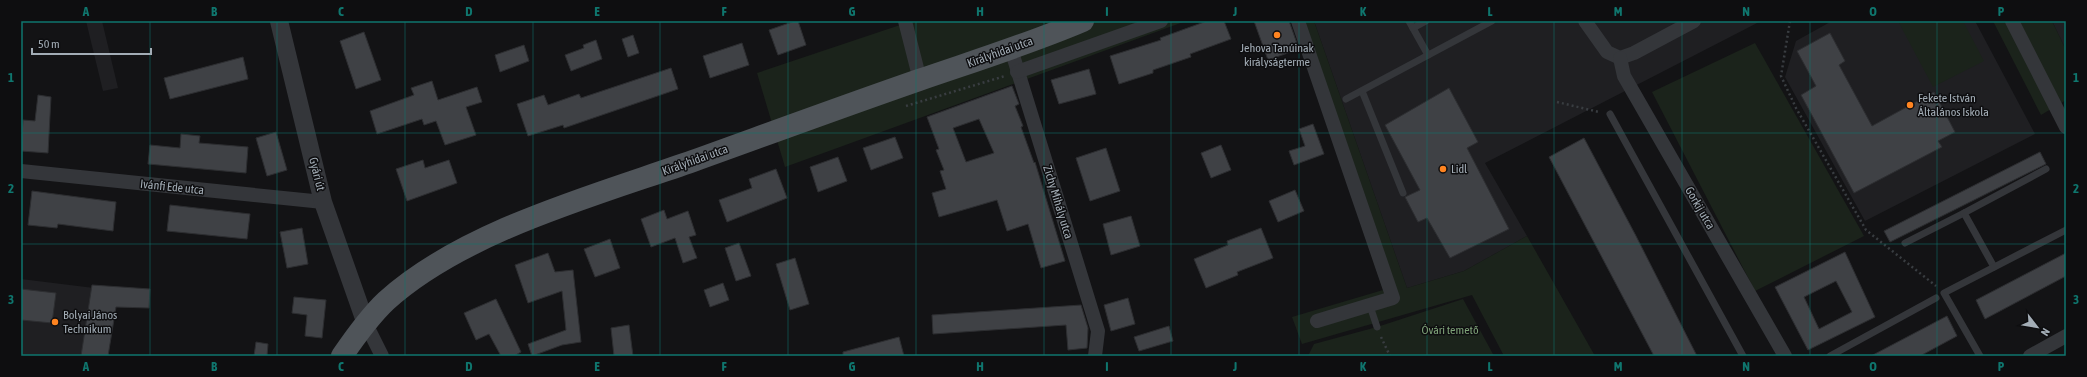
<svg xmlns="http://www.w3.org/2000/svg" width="2087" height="377" font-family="'Asap Condensed',sans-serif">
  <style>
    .built { fill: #1f1f22 }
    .green { fill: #1b231b }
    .building { fill: #3f4145; stroke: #2d2e31; fill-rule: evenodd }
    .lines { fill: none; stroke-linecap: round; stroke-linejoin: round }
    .path { stroke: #393d41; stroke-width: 2.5; stroke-dasharray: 2 3; stroke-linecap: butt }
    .service { stroke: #34363a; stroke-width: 7 }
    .minor { stroke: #34363a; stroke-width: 14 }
    .tertiary { stroke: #34363a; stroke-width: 18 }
    .primary { stroke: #4f5459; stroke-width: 22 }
    .grid { fill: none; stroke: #0f766e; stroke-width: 1; stroke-opacity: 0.55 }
    .poi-dot { fill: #ff8420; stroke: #0e0e10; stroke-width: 1.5 }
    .labels { text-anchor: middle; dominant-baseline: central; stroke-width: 3; stroke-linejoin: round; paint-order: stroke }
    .poi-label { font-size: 12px; fill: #a3adb6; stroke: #0e0e10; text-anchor: start }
    .street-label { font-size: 12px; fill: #a3adb6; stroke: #0e0e10 }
    .park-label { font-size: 12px; fill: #7fa379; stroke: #0e0e10 }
    .neatline { fill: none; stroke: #0f766e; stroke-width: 1.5 }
    .grid-label { font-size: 13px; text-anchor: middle; font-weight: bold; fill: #0f766e }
  </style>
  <rect width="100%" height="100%" fill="#131315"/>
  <g class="built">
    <path d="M86,21H102L118,88L103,91Z"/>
    <path d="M1314,21H1761L1485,163L1527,236L1464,271L1407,288Z"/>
    <path d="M1832,21H1975L2035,134L1865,221L1785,77L1796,41Z"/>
    <path d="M2052,21H2066V50Z"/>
    <path d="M21,279L94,288L82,356H21Z"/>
  </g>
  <g class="green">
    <path d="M912,21H1186L785,167L757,73Z"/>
    <path d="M1293,21H1314L1407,288L1464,271L1527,236L1595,356H1504L1472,295L1302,344L1292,317L1383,290Z"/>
    <path d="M1898,21H1963L1984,61L1933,87Z"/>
    <path d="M1993,21H2052L2066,50V100L2041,115Z"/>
    <path d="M1755,43L1864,236L1755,291L1652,92Z"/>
    <path d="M1463,299L1494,356H1308L1314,344L1377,327Z"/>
  </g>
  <g class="building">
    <path d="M795,21H798L806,45L778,55L769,30Z"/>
    <path d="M1207,21H1224L1231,39L1190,54L1191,57L1153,70V73L1119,84L1110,56L1161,40L1160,38Z"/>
    <path d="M1254,21H1289L1299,49L1268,60Z"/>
    <path d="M364,32L381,80L356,89L340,41Z"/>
    <path d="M1830,33L1845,61L1839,65L1872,126L1934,92L1955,132L1938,141L1942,147L1854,193L1801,95L1816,86L1797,51Z"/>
    <path d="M633,35L639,53L628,57L622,39Z"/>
    <path d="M596,40L602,59L571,71L565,55L584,48L583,45Z"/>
    <path d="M742,43L749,65L710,78L703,56Z"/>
    <path d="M524,45L529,61L500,72L495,55Z"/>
    <path d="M243,57L248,79L170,99L164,78Z"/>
    <path d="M671,68L678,89L564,128L563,125L528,136L517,104L544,95L548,105L579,94L581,98Z"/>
    <path d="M1089,69L1096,94L1059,104L1051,80Z"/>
    <path d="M432,81L438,100L477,87L482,102L466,107L476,135L445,145L436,121L424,125L422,119L377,134L370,111L414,95L411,88Z"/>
    <path d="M1012,86L1019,104L1015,106L1023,126L1021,127L1034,163L1035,162L1065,261L1041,268L1028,224L1007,231L997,200L939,217L932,193L946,189L940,171L944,170L936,150L939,149L927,117ZM979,119L994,153L966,162L953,128Z"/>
    <path d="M1449,88L1478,142L1467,148L1509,229L1450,258L1427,218L1418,222L1405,197L1420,190L1385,125Z"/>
    <path d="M38,95L51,97L48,153L21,151L23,120L35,121Z"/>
    <path d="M1313,124L1324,154L1294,165L1289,151L1305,146L1299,129Z"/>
    <path d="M276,132L287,170L267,176L256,138Z"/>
    <path d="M181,134L200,136L199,143L248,147L246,173L148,164L150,145L180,148Z"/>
    <path d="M895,137L903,158L871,170L863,148Z"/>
    <path d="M1584,138L1636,236L1697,356H1654L1549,157Z"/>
    <path d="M1221,145L1231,170L1211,178L1201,153Z"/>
    <path d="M1106,148L1120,191L1090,201L1076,158Z"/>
    <path d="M2040,152L2046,164L1890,242L1884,231Z"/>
    <path d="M838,157L847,181L818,192L810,167Z"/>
    <path d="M423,160L425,168L449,160L457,183L407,201L396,169Z"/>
    <path d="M776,169L787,198L727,222L719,200L752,188L749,179Z"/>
    <path d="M1295,190L1304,211L1278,222L1269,201Z"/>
    <path d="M32,191L116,202L113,231L58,224L57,228L28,225Z"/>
    <path d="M170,205L250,214L247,239L167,231Z"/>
    <path d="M664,210L667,219L688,211L696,235L689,237L697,258L683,263L675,238L651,247L641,219Z"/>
    <path d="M1131,216L1140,246L1111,255L1103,224Z"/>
    <path d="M302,228L308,264L287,268L280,232Z"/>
    <path d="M1261,228L1273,258L1237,272L1238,275L1206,288L1194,259L1228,245L1227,241Z"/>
    <path d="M610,239L620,268L595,277L584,249Z"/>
    <path d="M739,243L751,276L736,281L725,248Z"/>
    <path d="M1845,252L1875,317L1808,350L1775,287ZM1836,281L1852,312L1819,329L1804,297Z"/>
    <path d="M548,253L555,272L573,270L581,342L562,345L532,356L528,344L566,330L562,291L528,303L515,265Z"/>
    <path d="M2066,253V276L1985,319L1976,300Z"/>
    <path d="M795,258L809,304L790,310L776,264Z"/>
    <path d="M723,283L729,300L710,307L704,290Z"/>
    <path d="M92,285L150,289L149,308L116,307L108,356H81Z"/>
    <path d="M21,289L56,293L52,323L21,320Z"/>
    <path d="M294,297L326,300L322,338L305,336L307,315L292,313Z"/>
    <path d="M1128,298L1135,324L1111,331L1104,305Z"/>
    <path d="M496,299L521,352L514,356H501L489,334L476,340L464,313Z"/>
    <path d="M1081,305L1088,328L1087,348L1068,350L1066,325L933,334L932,315Z"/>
    <path d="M1947,316L1957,336L1920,356H1871Z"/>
    <path d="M629,325L633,356H614L611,328Z"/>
    <path d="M1169,326L1173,341L1139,351L1134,337Z"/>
    <path d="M899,337L904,356H843V352Z"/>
    <path d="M256,342L268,344L267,356H254Z"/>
  </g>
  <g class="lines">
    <g class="path">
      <path d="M1790,21L1781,76L1796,108L1866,230L1936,286"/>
      <path d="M1557,102L1599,112"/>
      <path d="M906,106L1005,76"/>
      <path d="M1381,337L1390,356"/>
    </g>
    <g class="service">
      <path d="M1409,21L1428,55"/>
      <path d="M1413,28L1426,21"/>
      <path d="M1362,91L1403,193"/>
      <path d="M1346,99L1492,21"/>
      <path d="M1610,114L1743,356"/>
      <path d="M1905,243L1964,213"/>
      <path d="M1994,267L1964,213L2046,169"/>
      <path d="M1370,306L1377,327"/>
      <path d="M1830,356L1936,298"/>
      <path d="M1980,356L1944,293L2066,230"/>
    </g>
    <g class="minor">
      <path d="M905,21L920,80"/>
      <path d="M1298,21L1393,298L1317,321"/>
      <path d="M1585,21L1607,52L1620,58L1634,53L1694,21"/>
      <path d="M2012,21L2066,127"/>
      <path d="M1011,49L1098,331L1095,356"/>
      <path d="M1620,58L1624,76L1785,356"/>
      <path d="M1017,72L1161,21"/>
      <path d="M21,171L323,202"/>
      <path d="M366,324L382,356"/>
      <path d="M2030,356L2066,336"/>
    </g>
    <path class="tertiary" d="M279,21L323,202L366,324"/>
    <path class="primary" d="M342,356C355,337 369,317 386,301C463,231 596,195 693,161C768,134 844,106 919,80C974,61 1029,44 1083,21"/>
  </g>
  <path class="grid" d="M150,21V356M277,21V356M405,21V356M533,21V356M660,21V356M788,21V356M916,21V356M1044,21V356M1171,21V356M1299,21V356M1427,21V356M1554,21V356M1682,21V356M1810,21V356M1937,21V356M21,133H2066M21,244H2066"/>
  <g class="poi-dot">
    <circle cx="1277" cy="35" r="4"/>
    <circle cx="1910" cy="105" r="4"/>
    <circle cx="1443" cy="169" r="4"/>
    <circle cx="55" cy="322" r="4"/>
  </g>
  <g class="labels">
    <g class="poi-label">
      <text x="1277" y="48" text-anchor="middle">Jehova Tanúinak<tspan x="1277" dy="14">királyságterme</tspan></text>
      <text x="1918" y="98">Fekete István<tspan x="1918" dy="14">Általános Iskola</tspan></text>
      <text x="1451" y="169">Lidl</text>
      <text x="63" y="315">Bolyai János<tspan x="63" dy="14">Technikum</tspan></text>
    </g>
    <g class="street-label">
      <text transform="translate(1000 52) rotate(-20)">Királyhidai utca</text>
      <text transform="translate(695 160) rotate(-20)">Királyhidai utca</text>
      <text transform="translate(317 174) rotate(76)">Gyári út</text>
      <text transform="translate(172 187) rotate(6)">Ivánfi Ede utca</text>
      <text transform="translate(1058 202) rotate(73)">Zichy Mihály utca</text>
      <text transform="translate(1700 208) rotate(60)">Gorkij utca</text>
    </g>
    <g class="park-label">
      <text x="1450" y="330">Óvári temető</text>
    </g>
  </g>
  <rect width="2087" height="377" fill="none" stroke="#0e0e10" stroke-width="44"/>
  <g transform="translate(2037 327) rotate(121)" stroke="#0e0e10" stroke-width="3" paint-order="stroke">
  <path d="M0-3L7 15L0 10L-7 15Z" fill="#a3adb6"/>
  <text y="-6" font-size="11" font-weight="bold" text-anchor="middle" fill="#a3adb6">N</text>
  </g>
  <path d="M32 48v6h119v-6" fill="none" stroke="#a3adb6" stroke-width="2"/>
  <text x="38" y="48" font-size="12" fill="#a3adb6" stroke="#0e0e10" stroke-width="3" paint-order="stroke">50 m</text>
  <rect x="22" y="22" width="2043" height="333" class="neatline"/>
  <g class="grid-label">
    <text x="86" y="16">A</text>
    <text x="214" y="16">B</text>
    <text x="341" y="16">C</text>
    <text x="469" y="16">D</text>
    <text x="597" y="16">E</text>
    <text x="724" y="16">F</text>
    <text x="852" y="16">G</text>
    <text x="980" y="16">H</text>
    <text x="1107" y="16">I</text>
    <text x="1235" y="16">J</text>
    <text x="1363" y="16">K</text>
    <text x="1490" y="16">L</text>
    <text x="1618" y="16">M</text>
    <text x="1746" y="16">N</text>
    <text x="1873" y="16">O</text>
    <text x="2001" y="16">P</text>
    <text x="11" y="82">1</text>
    <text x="2076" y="82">1</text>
    <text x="11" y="193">2</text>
    <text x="2076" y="193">2</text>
    <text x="11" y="304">3</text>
    <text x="2076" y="304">3</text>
    <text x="86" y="371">A</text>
    <text x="214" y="371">B</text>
    <text x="341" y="371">C</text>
    <text x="469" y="371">D</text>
    <text x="597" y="371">E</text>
    <text x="724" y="371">F</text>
    <text x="852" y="371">G</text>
    <text x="980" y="371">H</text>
    <text x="1107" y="371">I</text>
    <text x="1235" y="371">J</text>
    <text x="1363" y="371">K</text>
    <text x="1490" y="371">L</text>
    <text x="1618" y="371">M</text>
    <text x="1746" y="371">N</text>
    <text x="1873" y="371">O</text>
    <text x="2001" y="371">P</text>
  </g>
</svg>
